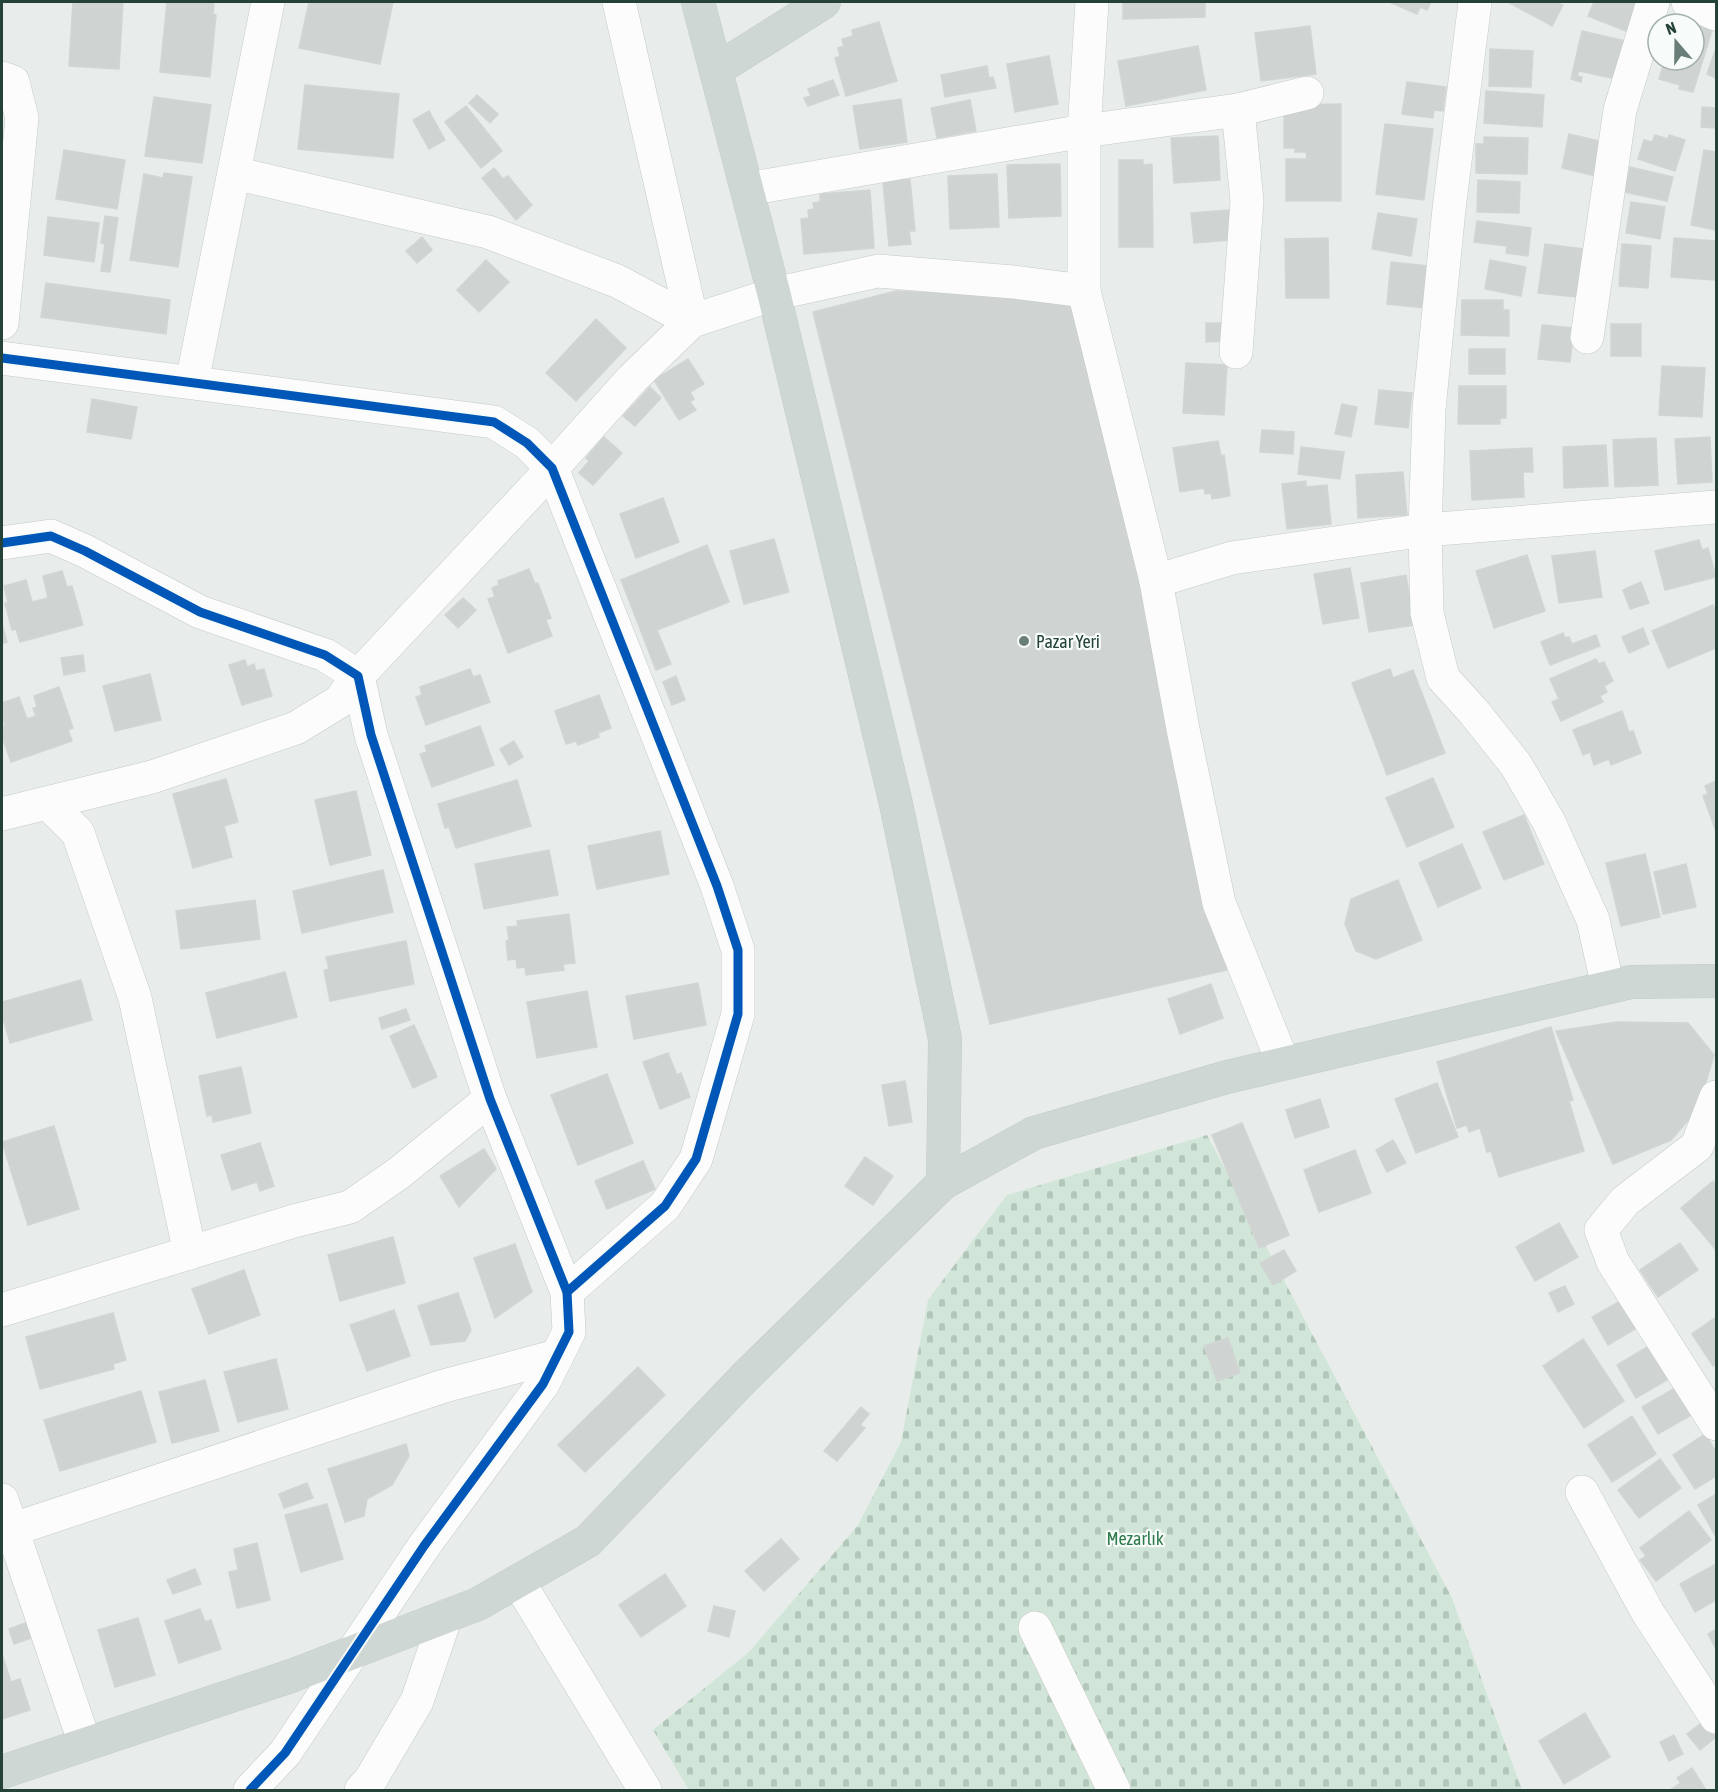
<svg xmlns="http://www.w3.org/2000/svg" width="1718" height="1792" font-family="'Asap Condensed',sans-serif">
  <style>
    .cemetery { fill: url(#cemetery-stones) }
    .building { fill: #cfd4d2; stroke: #d1d6d4; stroke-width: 1.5 }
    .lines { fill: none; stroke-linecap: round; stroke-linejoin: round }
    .minor-casing { stroke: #c5cac8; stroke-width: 34 }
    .major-casing { stroke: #c3ccc9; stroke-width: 34 }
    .minor { stroke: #fcfcfc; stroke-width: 33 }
    .major { stroke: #cfd7d5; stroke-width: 33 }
    .cycleway-casing { stroke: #f7fbf9; stroke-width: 13 }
    .cycleway { stroke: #0057b8; stroke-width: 9 }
    .poi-dot { fill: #697e78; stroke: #f7fbf9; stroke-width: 2 }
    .labels { text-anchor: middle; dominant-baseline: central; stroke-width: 4.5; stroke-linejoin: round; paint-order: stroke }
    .poi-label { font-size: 18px; fill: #24423a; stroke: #f7fbf9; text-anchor: start }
    .park-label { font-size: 18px; fill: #2d7a4b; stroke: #f7fbf9 }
  </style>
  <defs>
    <pattern id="cemetery-stones" width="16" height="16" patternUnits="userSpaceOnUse" patternTransform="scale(1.5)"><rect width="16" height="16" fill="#d1e6d8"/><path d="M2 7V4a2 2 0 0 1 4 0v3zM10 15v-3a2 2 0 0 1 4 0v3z" fill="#b3c6ba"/></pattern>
  </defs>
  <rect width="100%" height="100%" fill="#e8edeb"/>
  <path class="cemetery" d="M1207,1135L1452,1598L1522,1790H689L653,1730L749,1652L858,1525L901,1442L928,1300L1007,1195Z"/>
  <g class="building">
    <path d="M73,2H123L119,69L69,66Z"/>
    <path d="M167,2H214L213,14L216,15L210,77L160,72Z"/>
    <path d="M309,2H393L380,64L299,48Z"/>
    <path d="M1123,2H1205V17L1123,19Z"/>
    <path d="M1389,2H1431L1427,10L1420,7L1417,14Z"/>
    <path d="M1508,2H1556L1563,5L1552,26Z"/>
    <path d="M1594,2H1638L1626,31L1588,16Z"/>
    <path d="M1676,16L1713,27L1693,92L1679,89L1680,85L1659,79L1664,63L1659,60H1694V24H1674Z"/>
    <path d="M879,22L897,81L846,96L835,58L840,56L838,48L844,46L842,39L853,36L852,30Z"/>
    <path d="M1310,26L1316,74L1261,81L1255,33Z"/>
    <path d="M1582,31L1630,42L1621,80L1579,71L1577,76L1582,77L1581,82L1571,79Z"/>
    <path d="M1198,46L1206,90L1126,106L1118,61Z"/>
    <path d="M1716,48V78L1707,74Z"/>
    <path d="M1490,49L1533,51L1531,87L1489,86Z"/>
    <path d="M1049,56L1058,104L1015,112L1007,64Z"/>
    <path d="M987,66L989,78L993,77L996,88L945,97L941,75Z"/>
    <path d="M833,80L839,95L808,106L804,98L811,96L808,89Z"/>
    <path d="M1407,82L1446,87L1443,111L1434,110L1433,118L1402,114Z"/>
    <path d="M305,85L399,94L393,158L298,149Z"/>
    <path d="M1486,91L1544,95L1542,127L1484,123Z"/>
    <path d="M477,95L498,114L490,123L469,103Z"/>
    <path d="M154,97L211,105L202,163L145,156Z"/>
    <path d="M901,99L907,142L860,149L853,106Z"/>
    <path d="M970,100L976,131L937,138L931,108Z"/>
    <path d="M1341,104V201H1286V159H1307L1306,152H1295V148H1284V105Z"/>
    <path d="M466,106L502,151L481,168L445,122Z"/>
    <path d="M1702,107L1716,108V128L1701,127Z"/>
    <path d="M429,111L445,140L429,149L413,120Z"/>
    <path d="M1385,124L1433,129L1424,200L1376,194Z"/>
    <path d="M1569,134L1604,142L1596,176L1562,168Z"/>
    <path d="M1655,135L1668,139L1669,135L1685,140L1675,171L1638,159L1644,140L1652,142Z"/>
    <path d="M1218,136L1220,180L1174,183L1171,138Z"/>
    <path d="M1484,137L1528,138L1527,174L1476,173V144H1484Z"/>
    <path d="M64,150L125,160L117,209L56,199Z"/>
    <path d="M1704,150L1716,152V230L1691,225Z"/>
    <path d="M1119,160H1143V165L1152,164L1153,247H1119Z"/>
    <path d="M1060,164L1061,216L1009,218L1007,165Z"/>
    <path d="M1630,167L1673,177L1667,201L1624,192Z"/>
    <path d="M494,168L503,179L508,176L532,205L516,220L482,178Z"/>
    <path d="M164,173L192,177L178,267L130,260L144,174L163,178Z"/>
    <path d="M997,174L999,227L950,229L948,176Z"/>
    <path d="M910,179L915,231H909L911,244L889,246L883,182Z"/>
    <path d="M1478,180L1520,182L1519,213L1477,212Z"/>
    <path d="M870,190L874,248L804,254L801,219L809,218L808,210L814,209L813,203L820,202V194Z"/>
    <path d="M1631,202L1665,207L1660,239L1626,233Z"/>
    <path d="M1229,210L1231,240L1194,243L1191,213Z"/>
    <path d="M1378,213L1417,219L1411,256L1372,249Z"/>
    <path d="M105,216L118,218L110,272L101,271L105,244L101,243Z"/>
    <path d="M48,217L99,223L94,262L44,255Z"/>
    <path d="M1477,221L1531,228L1528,256L1506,253L1507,246L1474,242Z"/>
    <path d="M422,237L432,250L417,263L406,251Z"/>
    <path d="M1328,238L1329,298H1286L1285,239Z"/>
    <path d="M1674,238L1716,241L1715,280L1671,277Z"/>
    <path d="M1545,244L1583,249L1577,297L1538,293Z"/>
    <path d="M1622,244L1651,246L1648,288L1619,286Z"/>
    <path d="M486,260L509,282L479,312L457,290Z"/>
    <path d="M1490,260L1526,267L1521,296L1485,289Z"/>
    <path d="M1391,262L1428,266L1424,308L1387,304Z"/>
    <path d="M46,283L170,300L166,334L41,317Z"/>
    <path d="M896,291L1077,300L1227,970L990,1024L813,312Z"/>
    <path d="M1462,300H1503V310H1509V336L1461,335Z"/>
    <path d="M596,319L626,348L576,401L546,373Z"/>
    <path d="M1206,323H1225L1226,341L1206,342Z"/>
    <rect x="1611" y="324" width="30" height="32"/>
    <path d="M1542,325L1574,328L1570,362L1538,359Z"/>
    <rect x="1469" y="349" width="36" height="25"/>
    <path d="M688,359L704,384L690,392L694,399L690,402L696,410L679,420L654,380Z"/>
    <path d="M1186,363L1227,365L1224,415L1183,413Z"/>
    <path d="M1662,366L1705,368L1702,417L1659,415Z"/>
    <path d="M1459,386H1506V418H1500V424H1458Z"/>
    <path d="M650,387L661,398L635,426L623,416Z"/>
    <path d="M1379,390L1412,393L1408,428L1375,424Z"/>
    <path d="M92,399L137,407L131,439L87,432Z"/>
    <path d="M1342,404L1357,407L1351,437L1335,434Z"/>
    <path d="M1262,430L1294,432L1293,454L1260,452Z"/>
    <path d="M604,437L622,453L593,485L579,473L589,461L586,458Z"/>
    <path d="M1710,437L1712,482L1678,484L1675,439Z"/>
    <path d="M1656,438L1658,485L1615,487L1613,440Z"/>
    <path d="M1218,441L1221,456L1224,455L1230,496L1212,499L1211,493L1205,494L1204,488L1180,492L1173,448Z"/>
    <path d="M1606,445L1608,486L1564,488L1563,447Z"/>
    <path d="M1301,447L1344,452L1340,479L1298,474Z"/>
    <path d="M1532,448L1533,472H1523L1524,497L1472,500L1470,451Z"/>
    <path d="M1403,472L1407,515L1358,518L1356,475Z"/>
    <path d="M1306,481V487L1327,485L1331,524L1287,529L1282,484Z"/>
    <path d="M663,498L679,542L636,558L620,514Z"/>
    <path d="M774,539L789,592L744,604L730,551Z"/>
    <path d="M1699,540L1702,550L1708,548L1716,577L1665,590L1655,551Z"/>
    <path d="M707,545L729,602L657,630L671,664L656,670L621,580Z"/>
    <path d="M1595,551L1602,597L1559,603L1552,556Z"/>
    <path d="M1527,555L1545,611L1494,628L1476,571Z"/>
    <path d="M1350,568L1359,618L1323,624L1314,574Z"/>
    <path d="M529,569L535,584L538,583L551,618L546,620L552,636L508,653L488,599L495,597L492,588L499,585L498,581Z"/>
    <path d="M62,571L67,587L72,586L83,625L20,642L16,629L12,630L5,603H8L4,586L26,580L32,602L48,598L43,576Z"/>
    <path d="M1406,575L1414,625L1369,632L1361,583Z"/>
    <path d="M1641,582L1649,603L1630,609L1623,590Z"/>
    <path d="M463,598L476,610L458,628L445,615Z"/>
    <path d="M1713,605L1716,613V648L1668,668L1652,631Z"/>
    <path d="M2,624L7,642L2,644Z"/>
    <path d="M1643,628L1649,644L1629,653L1622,637Z"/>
    <path d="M1563,633L1565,638L1569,637L1572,644L1596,635L1600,646L1550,665L1541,642Z"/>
    <path d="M83,655L85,671L64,675L61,658Z"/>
    <path d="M1596,659L1599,664L1604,662L1613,681L1604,686L1607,692L1600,696L1603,702L1561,721L1552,702L1559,699L1550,679Z"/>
    <path d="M245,660L247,667L254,664L256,671L264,669L272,696L242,705L229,665Z"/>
    <path d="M470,669L473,677L480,675L490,702L426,725L416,697L422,695L420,687Z"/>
    <path d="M1390,669L1393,678L1413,670L1445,753L1387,775L1352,683Z"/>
    <path d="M150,674L161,720L115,731L103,686Z"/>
    <path d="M676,676L685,700L672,705L663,682Z"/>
    <path d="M59,687L73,728L68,730L72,741L11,762L2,736V727L5,726L2,715V703L19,697L27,719L36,716L33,708L37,707L34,696Z"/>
    <path d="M599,695L611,728L598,733L599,737L578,745L576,741L566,744L555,711Z"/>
    <path d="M1622,711L1629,732L1633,731L1641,753L1611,765L1609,759L1594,765L1590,752L1583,755L1573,730Z"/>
    <path d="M480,726L494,765L432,787L420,754L427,752L425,746Z"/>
    <path d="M514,741L523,757L509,765L500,749Z"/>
    <path d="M1433,778L1454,827L1407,847L1386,798Z"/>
    <path d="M226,779L238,822L224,826L232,857L193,868L173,794Z"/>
    <path d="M517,780L531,826L456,848L449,827L445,828L438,804Z"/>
    <path d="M1716,781V831L1703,796L1708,794L1705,786Z"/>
    <path d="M356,791L371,855L330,865L315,800Z"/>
    <path d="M1524,815L1544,864L1504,880L1483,832Z"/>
    <path d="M660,831L669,874L597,889L588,846Z"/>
    <path d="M1462,844L1481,888L1438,907L1419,863Z"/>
    <path d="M549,850L558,895L484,909L475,864Z"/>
    <path d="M1645,854L1660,917L1621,926L1606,863Z"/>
    <path d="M1686,864L1696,907L1663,914L1654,872Z"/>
    <path d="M383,870L393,912L302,933L293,891Z"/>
    <path d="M1398,880L1422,940L1376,959L1356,951L1345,924L1351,899Z"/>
    <path d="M255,900L260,939L181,949L176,911Z"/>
    <path d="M569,914L575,963L563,964L564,970L526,975L525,967L517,968L516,959L508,960L506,941L509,940L507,927L518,926L517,921Z"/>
    <path d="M406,941L414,984L330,1001L324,970L329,969L326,957Z"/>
    <path d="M285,972L297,1017L217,1038L206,993Z"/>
    <path d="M81,980L92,1020L10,1043L2,1014V1002Z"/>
    <path d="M698,983L706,1025L634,1039L626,996Z"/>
    <path d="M1211,984L1223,1018L1180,1034L1168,999Z"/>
    <path d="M587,991L597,1047L537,1058L527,1002Z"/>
    <path d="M406,1009L410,1020L382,1029L379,1018Z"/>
    <path d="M1617,1022L1688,1023L1714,1055L1698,1109L1671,1140L1613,1164L1556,1031Z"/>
    <path d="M414,1025L437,1077L413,1088L390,1036Z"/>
    <path d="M1551,1027L1573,1100L1569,1101L1584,1151L1499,1177L1491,1151L1487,1152L1480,1128L1469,1132L1467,1125L1457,1128L1437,1062Z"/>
    <path d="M668,1053L677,1075L681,1073L690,1097L660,1109L643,1062Z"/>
    <path d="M241,1067L251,1113L213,1122L212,1115L207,1116L199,1076Z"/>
    <path d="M607,1074L633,1143L578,1165L551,1095Z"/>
    <path d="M905,1081L912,1122L889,1126L882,1085Z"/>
    <path d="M1437,1083L1458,1137L1416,1153L1395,1099Z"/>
    <path d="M1320,1099L1329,1127L1295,1138L1286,1110Z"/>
    <path d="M1242,1123L1289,1235L1259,1248L1212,1135Z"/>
    <path d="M54,1126L79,1209L28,1225L2,1142Z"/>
    <path d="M1393,1140L1406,1163L1387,1172L1376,1150Z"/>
    <path d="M260,1143L274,1186L260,1191L257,1182L232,1190L221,1155Z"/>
    <path d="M484,1149L496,1169L459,1207L440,1176Z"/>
    <path d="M1355,1150L1371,1193L1319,1212L1304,1170Z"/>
    <path d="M865,1157L893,1176L873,1205L845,1186Z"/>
    <path d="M643,1161L655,1189L607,1209L595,1181Z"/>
    <path d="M1713,1181L1716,1185V1250L1681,1208Z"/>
    <path d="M1559,1223L1578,1257L1535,1281L1516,1247Z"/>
    <path d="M393,1237L405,1283L340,1301L328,1255Z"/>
    <path d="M1680,1243L1698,1270L1658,1297L1640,1270Z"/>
    <path d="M515,1244L532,1292L495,1318L474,1258Z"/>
    <path d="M1284,1250L1296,1271L1273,1285L1260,1263Z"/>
    <path d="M244,1270L260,1315L209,1334L192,1289Z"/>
    <path d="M1565,1286L1574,1304L1558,1312L1549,1293Z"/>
    <path d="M458,1293L471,1330L465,1341L431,1345L418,1306Z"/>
    <path d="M1622,1300L1637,1328L1608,1345L1592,1317Z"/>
    <path d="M394,1310L410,1356L367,1371L350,1325Z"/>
    <path d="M113,1313L126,1360L113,1364L114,1369L40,1389L26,1337Z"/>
    <path d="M1716,1317V1364L1713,1366L1692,1334Z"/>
    <path d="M1228,1338L1240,1373L1217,1381L1204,1346Z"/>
    <path d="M1583,1339L1624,1401L1584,1428L1543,1366Z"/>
    <path d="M1652,1344L1672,1377L1636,1398L1617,1365Z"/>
    <path d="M276,1359L288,1409L238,1422L224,1372Z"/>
    <path d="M638,1367L665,1395L585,1472L558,1445Z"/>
    <path d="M205,1380L219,1431L172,1443L159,1392Z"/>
    <path d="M1680,1385L1695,1413L1658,1434L1642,1407Z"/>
    <path d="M141,1391L156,1442L60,1471L44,1420Z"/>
    <path d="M861,1407L869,1414L860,1425L865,1428L837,1461L824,1451Z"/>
    <path d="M1632,1416L1656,1454L1612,1482L1588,1445Z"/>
    <path d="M1705,1434L1716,1452V1476L1695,1489L1673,1455Z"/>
    <path d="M406,1444L409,1456L392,1485L367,1499L364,1516L345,1522L328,1469Z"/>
    <path d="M1660,1459L1681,1488L1639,1518L1618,1490Z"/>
    <path d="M307,1483L313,1498L284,1508L279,1494Z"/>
    <path d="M1716,1494V1537L1698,1505Z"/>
    <path d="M327,1504L343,1559L301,1572L285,1515Z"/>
    <path d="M1689,1511L1711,1540L1656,1581L1640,1560L1646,1556L1640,1548Z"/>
    <path d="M781,1539L799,1559L764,1591L745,1571Z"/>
    <path d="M257,1543L270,1600L237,1608L229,1572L238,1570L234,1549Z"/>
    <path d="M1714,1565L1716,1570V1600L1695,1612L1680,1584Z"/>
    <path d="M195,1569L201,1584L173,1594L167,1580Z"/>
    <path d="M665,1574L686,1606L641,1637L619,1605Z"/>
    <path d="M714,1606L735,1611L729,1637L708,1631Z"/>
    <path d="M200,1609L205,1622L211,1620L221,1649L179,1663L165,1621Z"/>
    <path d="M138,1618L155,1675L115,1687L98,1630Z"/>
    <path d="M28,1622L34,1637L14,1644L9,1629Z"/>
    <path d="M1716,1629V1649L1708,1634Z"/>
    <path d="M2,1654L11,1682L20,1679L30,1710L2,1719Z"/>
    <path d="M1585,1713L1610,1757L1564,1784L1539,1741Z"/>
    <path d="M1704,1721L1716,1737L1700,1750L1687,1734Z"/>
    <path d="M1674,1735L1683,1754L1669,1761L1660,1742Z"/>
    <path d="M1692,1768L1706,1790H1670L1681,1783L1677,1778Z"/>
  </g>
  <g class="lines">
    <defs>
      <g id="minor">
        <path d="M619,2L692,321"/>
        <path d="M1092,2L1084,131V291L1156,581L1183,729L1219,903L1283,1063"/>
        <path d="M1475,2L1449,209L1429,409L1425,530L1427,613L1443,678L1473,711L1516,765L1549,822L1593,920L1608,987"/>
        <path d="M1688,2L1716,14"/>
        <path d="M2,78L13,82L22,118L2,323"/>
        <path d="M234,173L488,232L617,281L692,321"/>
        <path d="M747,189L1084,131L1238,110L1307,93"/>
        <path d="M1587,337L1620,110L1653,2"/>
        <path d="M1236,352L1247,201L1238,110"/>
        <path d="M2,358L494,422L527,443L552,468L717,886L738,950V1014L696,1159L665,1206L567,1292"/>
        <path d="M192,382L268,2"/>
        <path d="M2,543L51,536L85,551L200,612L325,655L358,676L371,735L490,1099L567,1292L569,1332L543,1384L424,1546L285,1753L250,1790"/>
        <path d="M1156,581L1232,558L1425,530L1716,507"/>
        <path d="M48,803L78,833L135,998L190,1253"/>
        <path d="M2,814L152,777L296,728L340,701L358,676L537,485L632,379L692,321L774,294L878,271L1013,282L1084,291"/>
        <path d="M1716,1097L1697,1146L1625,1201L1601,1230L1613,1262L1716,1424"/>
        <path d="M2,1310L294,1221L350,1207L399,1173L490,1099"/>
        <path d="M1582,1492L1648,1613L1716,1717"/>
        <path d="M2,1500L85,1744"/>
        <path d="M11,1530L444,1386L557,1356"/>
        <path d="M518,1581L645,1790"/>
        <path d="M1035,1628L1114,1790"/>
        <path d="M361,1790L371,1779L417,1701L446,1616"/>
      </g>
      <g id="major">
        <path d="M698,2L774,294L896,804L945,1039L943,1183"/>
        <path d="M716,70L824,2"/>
        <path d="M2,1772L291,1676L478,1604L588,1541L744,1378L943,1183L1034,1133L1227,1077L1631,982L1716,981"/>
      </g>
    </defs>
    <use href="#minor" class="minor-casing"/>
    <use href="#major" class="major-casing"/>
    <use href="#minor" class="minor"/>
    <use href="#major" class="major"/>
    <defs>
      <g id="cycleway">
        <path d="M2,358L494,422L527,443L552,468L717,886L738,950V1014L696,1159L665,1206L567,1292"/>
        <path d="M2,543L51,536L85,551L200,612L325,655L358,676L371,735L490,1099L567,1292L569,1332L543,1384L424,1546L285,1753L250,1790"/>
      </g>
    </defs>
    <use href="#cycleway" class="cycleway-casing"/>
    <use href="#cycleway" class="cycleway"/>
  </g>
  <circle class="poi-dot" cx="1024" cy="641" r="6"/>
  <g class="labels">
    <g class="poi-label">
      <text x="1036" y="641">Pazar Yeri</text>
    </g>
    <g class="park-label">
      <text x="1135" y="1538">Mezarlık</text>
    </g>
  </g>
  <rect width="1718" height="1792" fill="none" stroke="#24423a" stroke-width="6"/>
  <g transform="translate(1676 42) rotate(340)"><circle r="28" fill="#f7fbf9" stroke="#a3b1ad" stroke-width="1.5"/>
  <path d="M0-4.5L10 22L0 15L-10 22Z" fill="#697e78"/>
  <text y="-9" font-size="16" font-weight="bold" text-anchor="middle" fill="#24423a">N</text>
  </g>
</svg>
